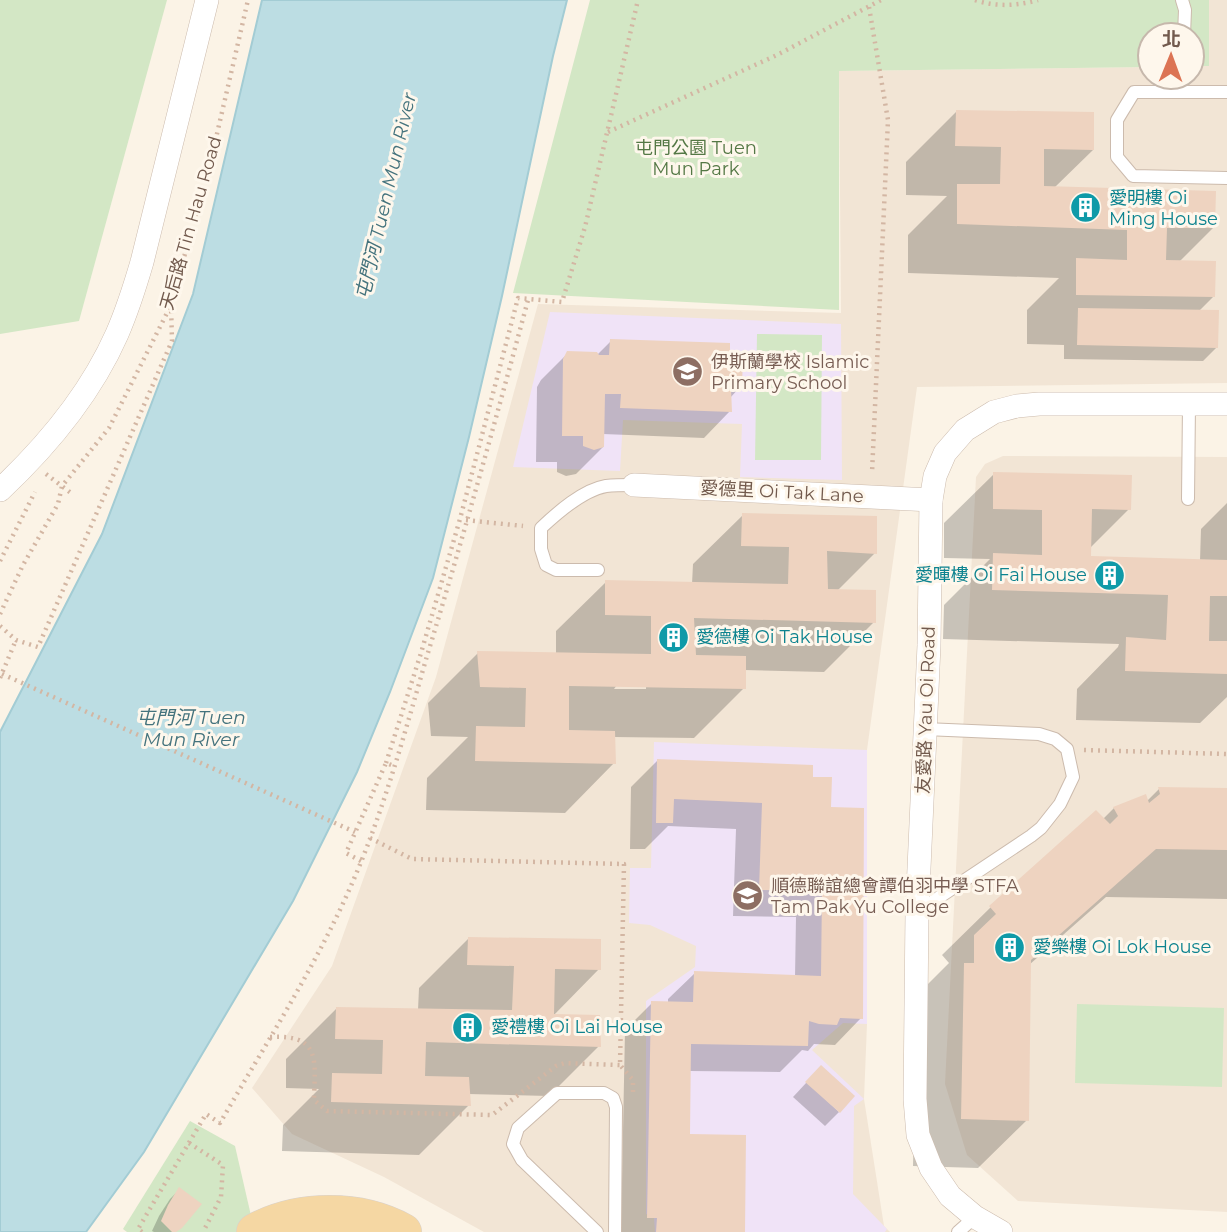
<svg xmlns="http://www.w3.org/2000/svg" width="1227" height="1232" font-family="Montserrat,'Noto Sans TC',sans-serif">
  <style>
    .residential { fill: #f2e5d5 }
    .education { fill: #f0e3f7 }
    .green { fill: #d3e7c5 }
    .water { fill: #bcdde3; stroke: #a3ccd4; stroke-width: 2 }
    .shadow { fill: #0003; fill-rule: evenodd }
    .building { fill: #eed3c0 }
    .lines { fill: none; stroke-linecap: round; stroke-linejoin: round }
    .lane-casing { stroke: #ccbbad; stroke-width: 14 }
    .street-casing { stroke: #ccbbad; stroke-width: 24 }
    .primary-casing { stroke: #d8d1cd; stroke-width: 38 }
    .path { stroke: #d3b6a3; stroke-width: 4.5; stroke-dasharray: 2 5; stroke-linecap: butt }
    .lane { stroke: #fff; stroke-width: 12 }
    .street { stroke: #fff; stroke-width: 23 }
    .primary { stroke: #f5d7a3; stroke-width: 37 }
    .labels { text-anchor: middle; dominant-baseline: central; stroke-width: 6; stroke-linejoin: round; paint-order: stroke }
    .park-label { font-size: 18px; fill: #547845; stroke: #fef7ec }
    .culture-label { font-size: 18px; fill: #0d838f; stroke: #fef7ec; text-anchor: start }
    .street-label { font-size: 18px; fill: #725a4d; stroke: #fef7ec }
    .education-label { font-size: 18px; fill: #785e54; stroke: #fef7ec; text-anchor: start }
    .water-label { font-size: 19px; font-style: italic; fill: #44737d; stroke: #fef7ec }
  </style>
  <rect width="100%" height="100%" fill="#fbf3e6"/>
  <g class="residential">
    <path d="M1209,0H1227V383L917,387L867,750V1024L864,1099L884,1226L890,1232H484L384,1177L292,1134L252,1088L332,966L436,677L538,304L841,313L839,71L1150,67V77H1192V66H1209Z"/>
    <path d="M1003,456L1227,457V1212L1018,1201L967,1155L945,1084L976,477L985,464Z"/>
  </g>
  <g class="education">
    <path d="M550,312L841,324L842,480L740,477L742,424L623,420L620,471L513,467Z"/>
    <path d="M654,742L867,750V1024L843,1023L812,1050L864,1099L854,1106L853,1194L884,1226L887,1229L885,1232H655L654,1218L646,1214V1001L695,967L696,946L650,925L629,923L630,868H651Z"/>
  </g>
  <g class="green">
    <path d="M0,0H167L79,321L0,334Z"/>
    <path d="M590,0H1209V66H1192V35H1150V67L839,71V310L513,293Z"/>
    <path d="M757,334L822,335L821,460H755Z"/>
    <path d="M1077,1004L1224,1008L1222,1087L1075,1083Z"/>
    <path d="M190,1121L235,1146L252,1220L239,1232H127L123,1229Z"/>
  </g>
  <path class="water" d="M262,0H567L553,56L502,296L469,437L433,578L390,692L357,772L293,901L144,1152L86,1232H0V732L102,534L193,294Z"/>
  <g class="shadow">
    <path d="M956,112L1093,150L1054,188L1214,227L1179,262L1213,297L1198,312L1217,347L1203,361L1064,359V345L1027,344V310L1059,278L908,273V235L947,196L906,195V162Z"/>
    <path d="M611,341L728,354L740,387L730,398V411L704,438L603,434V447L576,474L566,476L557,472V462H536L537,387L541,380L568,353L597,355Z"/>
    <path d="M994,474L1129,509L1089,549V558L1200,561L1201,529L1227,503V697L1200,723L1076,720L1077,689L1118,647L1119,644L943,639L944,605L990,559L944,558V523Z"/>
    <path d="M743,515L875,553L837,591L874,622L824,672L744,670V688L694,738L613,737L614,763L565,813L426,810L427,778L468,737L431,736L428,703L478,653L556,654V631L606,582L692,584L693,564ZM617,685L646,686V689H614Z"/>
    <path d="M657,761L811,779L830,809L861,1018L835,1045L814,1044L808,1051L802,1050L780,1072L689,1071L688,1136L743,1232H621L625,1030L652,1003H668V999L695,973L795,977L796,917L733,916L736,829L668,826L645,849H630L631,787Z"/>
    <path d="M1159,789L1227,790V899L1106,897L1029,965L1027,1120L978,1168L913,1166L916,1013L927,985L949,963L942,955L991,907L1103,819L1114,808L1145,796L1147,801Z"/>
    <path d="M469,938L599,969L553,1016L599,1046L549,1096L468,1094L469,1105L419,1155L282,1151L283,1125L319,1089L286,1088V1059L336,1009L418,1010L419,988Z"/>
    <path d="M807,1082L839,1112L825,1126L793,1097Z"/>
    <path d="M179,1190L176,1232H154L152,1231L159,1216L170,1199Z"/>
  </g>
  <g class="building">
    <path d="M956,110L1094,112V150L1044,149V186L1216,191L1215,228H1167L1166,260L1216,261L1215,297L1076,295V258L1127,260V230L957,224V184H1000L1001,147L955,146Z"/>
    <path d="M1078,308L1219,310L1218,348L1077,345Z"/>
    <path d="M610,339L730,343V352H743L742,388H731L732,412L620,408L621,394H605L604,447L594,450L583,446V436H562L563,359L567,351L597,352L599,355H609Z"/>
    <path d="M993,472L1132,475L1131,510L1092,509L1091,556L1227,560V596H1210L1209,641H1227V674L1125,671L1126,637L1166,640L1168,595L992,590L993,553L1042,555V510L993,509Z"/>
    <path d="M742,513L877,516V554L827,551L828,589L876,590V623L694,618L696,655L746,656V689L569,686V730L615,731L616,764L475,761L476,726L525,727L526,688L480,687L477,651L651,654V616L605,615V580L788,584L789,547L741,546Z"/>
    <path d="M657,759L813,765V777H832L831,807L864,808L863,1019L840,1018L837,1025L819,1024L809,1021L808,1046L691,1044L690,1134L746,1135L745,1232H656L657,1218H647L651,1001L693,1002L694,971L821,976L822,891L759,890L762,803L674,799L673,823H656Z"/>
    <path d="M1158,787L1227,788V850L1156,849L1031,960L1029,1121L961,1119L964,963H974V935L996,914L989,906L1096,810L1110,824L1118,816L1113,807L1146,794L1149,803L1160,794Z"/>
    <path d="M468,937L601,939V970L555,969L554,1014L600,1015L601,1047L426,1042L425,1076L469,1077L471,1106L331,1102L332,1073L382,1074L383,1040L335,1039L336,1007L512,1010L514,966L467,965Z"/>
    <path d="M821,1065L855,1096L840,1113L805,1082Z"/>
    <path d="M179,1187L202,1204L182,1228L176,1232H172L161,1221L168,1205Z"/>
  </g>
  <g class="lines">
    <defs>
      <g id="lane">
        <path d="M1182,0L1185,10L1184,35"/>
        <path d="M1227,92H1134L1117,120V157L1133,176L1227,178"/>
        <path d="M1188,499L1189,404"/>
        <path d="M598,570H556L546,565L541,549V528C558,512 583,490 606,486C615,485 625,485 634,485"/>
        <path d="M917,912L1031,836L1041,828L1060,804L1073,777L1067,749L1055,739L1039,734L925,729"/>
        <path d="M597,1232L522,1160L513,1144L518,1128L557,1093H604L613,1098L616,1107L615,1232"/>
        <path d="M958,1232L975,1217"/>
      </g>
      <g id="street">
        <path d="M634,485L931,500"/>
        <path d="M0,490C48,445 90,395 117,334C127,311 135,286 142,262L207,0"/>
        <path d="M1001,1232L975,1217L950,1196L931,1168L918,1135L915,1099L917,913L929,645L931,500L935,476L945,453L965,430L994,412L1017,406L1039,404H1227"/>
      </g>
      <path id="primary" d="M255,1232C299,1208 360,1208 403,1232"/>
    </defs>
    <use href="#lane" class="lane-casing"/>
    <use href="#street" class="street-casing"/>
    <use href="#primary" class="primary-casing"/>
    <g class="path">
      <path d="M975,0C996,7 1017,6 1038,0"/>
      <path d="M869,7L888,120L872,473"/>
      <path d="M608,132L777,55L881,0"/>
      <path d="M46,474L71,493"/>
      <path d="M466,520L523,526"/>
      <path d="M0,561L35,492"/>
      <path d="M0,614L23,565L58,504L62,486L109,428L171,305L213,151L248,0"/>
      <path d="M0,626L16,640L38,647L172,341L171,305L164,300"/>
      <path d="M2,674L355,832"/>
      <path d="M0,678L16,640"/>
      <path d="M1084,750L1227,754"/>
      <path d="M386,763L421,653L460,519L518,298L562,302L585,227L638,0"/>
      <path d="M370,838L412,859L624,864L620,1065L633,1080V1095"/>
      <path d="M361,861L346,853L386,763L394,766"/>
      <path d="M270,1037C321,1034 315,1060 314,1100L327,1111L492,1115L556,1066L565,1063L620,1065"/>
      <path d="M189,1143L223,1165L221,1197L203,1232"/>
      <path d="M142,1232L138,1229L206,1114L220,1123C269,1038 324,954 361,862C388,795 407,725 427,656C463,538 496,419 528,300"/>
    </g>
    <use href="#lane" class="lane"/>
    <use href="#street" class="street"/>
    <use href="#primary" class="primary"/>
  </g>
  <defs>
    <symbol id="building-disc" viewBox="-11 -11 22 22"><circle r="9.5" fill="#0f9aa8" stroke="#fef7ec"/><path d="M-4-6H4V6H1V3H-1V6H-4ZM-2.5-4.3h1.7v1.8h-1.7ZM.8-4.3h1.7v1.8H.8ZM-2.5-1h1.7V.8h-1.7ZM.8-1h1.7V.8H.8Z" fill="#fff"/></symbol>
    <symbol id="school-disc" viewBox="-11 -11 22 22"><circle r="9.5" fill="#8d6e63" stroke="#fef7ec"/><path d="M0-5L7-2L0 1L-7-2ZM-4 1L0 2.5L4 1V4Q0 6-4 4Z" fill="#fff"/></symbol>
  </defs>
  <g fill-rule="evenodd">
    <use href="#building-disc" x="1068" y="190" width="35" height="35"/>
    <use href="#school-disc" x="670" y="354" width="35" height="35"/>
    <use href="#building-disc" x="1092" y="558" width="35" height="35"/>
    <use href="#building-disc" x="656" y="620" width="35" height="35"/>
    <use href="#school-disc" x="730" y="878" width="35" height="35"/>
    <use href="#building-disc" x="992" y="930" width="35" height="35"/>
    <use href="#building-disc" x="450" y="1010" width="35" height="35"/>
  </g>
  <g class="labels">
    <g class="park-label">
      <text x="696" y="148">屯門公園 Tuen<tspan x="696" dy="21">Mun Park</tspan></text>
    </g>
    <g class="culture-label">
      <text x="1109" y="198">愛明樓 Oi<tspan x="1109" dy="21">Ming House</tspan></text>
      <text x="1087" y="575" text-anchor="end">愛暉樓 Oi Fai House</text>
      <text x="696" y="637">愛德樓 Oi Tak House</text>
      <text x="1033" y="947">愛樂樓 Oi Lok House</text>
      <text x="491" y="1027">愛禮樓 Oi Lai House</text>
    </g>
    <g class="street-label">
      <text transform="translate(191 223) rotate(-74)">天后路 Tin Hau Road</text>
      <text transform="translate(782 492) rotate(3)">愛德里 Oi Tak Lane</text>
      <text transform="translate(926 710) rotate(-88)">友愛路 Yau Oi Road</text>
    </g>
    <g class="education-label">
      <text x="711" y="362">伊斯蘭學校 Islamic<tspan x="711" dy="21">Primary School</tspan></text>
      <text x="771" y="886">順德聯誼總會譚伯羽中學 STFA<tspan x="771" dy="21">Tam Pak Yu College</tspan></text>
    </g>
    <g class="water-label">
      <text transform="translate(386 196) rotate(-77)">屯門河 Tuen Mun River</text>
      <text x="191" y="717">屯門河 Tuen<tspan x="191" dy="22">Mun River</tspan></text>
    </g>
  </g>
  <g transform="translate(1171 56) rotate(1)"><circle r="33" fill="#fef7ec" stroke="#c6b8ac" stroke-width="2"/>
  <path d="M0-5L12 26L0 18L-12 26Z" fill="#dc7454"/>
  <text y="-10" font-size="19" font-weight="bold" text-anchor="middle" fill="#725a4d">北</text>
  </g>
</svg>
